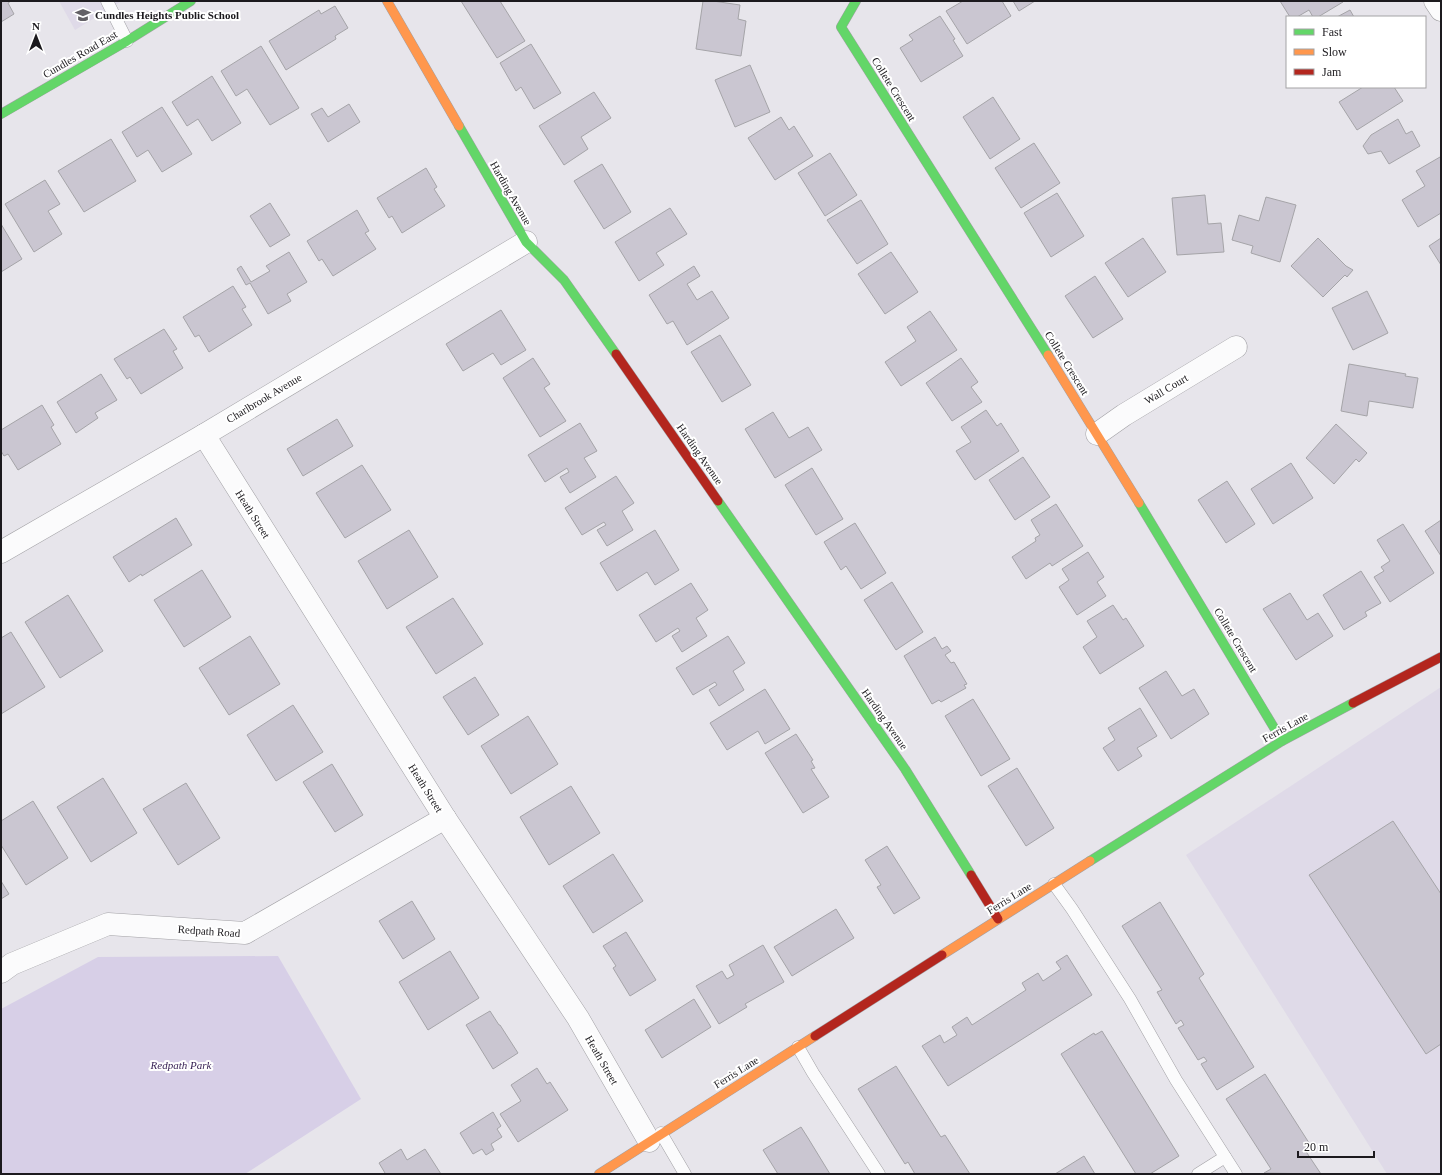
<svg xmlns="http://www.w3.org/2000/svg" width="1442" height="1175" font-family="Georgia,serif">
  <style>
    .built { fill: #dfdae8 }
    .green { fill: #d7cfe7 }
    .building { fill: #cac6d1; stroke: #a5a4a8 }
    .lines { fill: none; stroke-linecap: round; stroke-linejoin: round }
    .lane-casing { stroke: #a2a1a5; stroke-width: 13 }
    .street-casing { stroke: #a2a1a5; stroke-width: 23 }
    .fast-casing { stroke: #a2a1a5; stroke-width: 10 }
    .slow-casing { stroke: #a2a1a5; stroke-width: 10 }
    .jam-casing { stroke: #a2a1a5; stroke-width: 10 }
    .lane { stroke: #fbfbfc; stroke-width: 12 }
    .street { stroke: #fbfbfc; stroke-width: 22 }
    .fast { stroke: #63d668; stroke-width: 9 }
    .slow { stroke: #ff974d; stroke-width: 9 }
    .jam { stroke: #b3261e; stroke-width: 9 }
    .labels { text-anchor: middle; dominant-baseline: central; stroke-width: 4; stroke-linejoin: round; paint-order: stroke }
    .poi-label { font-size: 11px; font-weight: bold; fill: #1c1a1e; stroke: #fff; text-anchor: start }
    .street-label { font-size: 11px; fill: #1c1a1e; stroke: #fff }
    .park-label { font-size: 11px; font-style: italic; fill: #392356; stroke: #fff }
  </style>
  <rect width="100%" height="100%" fill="#e7e5eb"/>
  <g class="built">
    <path d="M59,1H122L75,30Z"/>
    <path d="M1441,687V1174H1387L1186,855Z"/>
  </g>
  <path class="green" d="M278,956L361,1099L245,1174H1V1009L98,957Z"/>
  <g class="building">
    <path d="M1,1H11L8,3L14,14L1,22Z"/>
    <path d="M461,1H500L525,41L497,58Z"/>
    <path d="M703,1H713L740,5L738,19L746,21L741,56L696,49Z"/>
    <path d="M963,1H1002L1011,16L967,44L946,11Z"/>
    <path d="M1013,1H1035L1019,11Z"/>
    <path d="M1280,1H1342L1343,2L1318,17H1313L1309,10L1297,17H1290Z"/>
    <path d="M335,6L348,28L335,36L336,39L286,70L269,41L319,10L321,14Z"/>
    <path d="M1350,10L1354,17H1337Z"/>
    <path d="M940,16L955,39L953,40L963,56L921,82L900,48L913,40L909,35Z"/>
    <path d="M531,44L561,93L534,109L521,87L516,91L500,63Z"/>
    <path d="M261,46L299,108L270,125L247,89L236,96L221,71Z"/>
    <path d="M750,65L770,112L735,127L715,80Z"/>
    <path d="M212,76L241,123L212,141L198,119L187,126L172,102Z"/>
    <path d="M1363,87H1394L1403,101L1357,130L1339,102Z"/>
    <path d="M594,92L611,118L581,137L588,149L564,165L539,126Z"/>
    <path d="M993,97L1020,139L990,159L963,117Z"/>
    <path d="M349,104L360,122L328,142L311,114L322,108L328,117Z"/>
    <path d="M162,107L192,154L162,172L148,150L137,157L122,132Z"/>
    <path d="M781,117L789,130L794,126L813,156L775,180L748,138Z"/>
    <path d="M1398,119L1406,134L1412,131L1420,146L1389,164L1381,151L1368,154L1363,146L1371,135Z"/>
    <path d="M111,139L136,181L84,212L58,171Z"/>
    <path d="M1034,143L1060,183L1021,208L995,168Z"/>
    <path d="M830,153L857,195L825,216L798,173Z"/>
    <path d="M1440,157L1441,160V213L1418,227L1402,200L1425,186L1416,171Z"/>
    <path d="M602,164L631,212L604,229L574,181Z"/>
    <path d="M426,168L437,187L434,189L445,206L402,233L392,216L389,218L377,198Z"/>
    <path d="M45,180L60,204L48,211L62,234L34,252L5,204Z"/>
    <path d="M1057,193L1084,236L1051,257L1024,213Z"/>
    <path d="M1205,195L1208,224L1221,223L1224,252L1177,255L1172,198Z"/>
    <path d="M1266,197L1296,205L1280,262L1251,253L1253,246L1232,240L1239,215L1259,221Z"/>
    <path d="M861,200L888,244L857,264L827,220Z"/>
    <path d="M270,203L290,235L270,247L250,216Z"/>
    <path d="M670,208L687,234L656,253L664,265L639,281L615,242Z"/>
    <path d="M357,210L369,231L365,233L376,249L333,276L322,259L319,261L307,241Z"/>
    <path d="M1,224L22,259L1,272Z"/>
    <path d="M1143,238L1166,272L1128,297L1105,263Z"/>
    <path d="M1318,238L1346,266L1353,270L1347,277L1345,275L1323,297L1291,266Z"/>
    <path d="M1441,238V265L1429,246Z"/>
    <path d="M289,252L307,282L287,294L291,301L268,314L250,283L246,285L237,269L241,266L251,282L270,271L266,266Z"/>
    <path d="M891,252L918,292L885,314L858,274Z"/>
    <path d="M694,266L700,276L687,284L697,300L712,291L729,318L687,345L673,321L667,324L649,295Z"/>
    <path d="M1095,276L1123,319L1093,338L1065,296Z"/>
    <path d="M233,286L246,307L242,309L252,325L209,352L199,335L195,337L183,317Z"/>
    <path d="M1367,291L1388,333L1353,350L1332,308Z"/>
    <path d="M501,310L526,350L501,365L493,353L463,371L446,344Z"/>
    <path d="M930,311L957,350L901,386L885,362L916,341L907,327Z"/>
    <path d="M164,329L177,349L173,351L183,368L141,394L130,377L127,379L114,359Z"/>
    <path d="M720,335L751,385L722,402L691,352Z"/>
    <path d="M533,358L550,384L544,388L566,421L540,437L503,378Z"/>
    <path d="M961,358L978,382L971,387L982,402L952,421L926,383Z"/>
    <path d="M1349,364L1406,374L1405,376L1418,378L1413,408L1369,401L1367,416L1341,411Z"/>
    <path d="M101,374L117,400L95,413L98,418L76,433L57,402Z"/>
    <path d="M42,405L54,425L51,427L61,444L18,470L8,454L4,456L1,451V430Z"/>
    <path d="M986,410L997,426L1001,423L1019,451L975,480L956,451L971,442L961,427Z"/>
    <path d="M773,412L789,438L808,427L822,450L775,478L745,429Z"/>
    <path d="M337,419L353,446L303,476L287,449Z"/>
    <path d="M580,423L597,451L584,458L596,477L570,493L560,477L569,472L567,468L545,482L528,455Z"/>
    <path d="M1336,424L1367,453L1359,462L1356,459L1334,484L1306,458Z"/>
    <path d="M1023,457L1050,497L1015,520L989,480Z"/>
    <path d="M1291,463L1313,498L1273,524L1251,489Z"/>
    <path d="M362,465L391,510L345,538L316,493Z"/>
    <path d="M812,468L843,519L816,535L785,485Z"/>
    <path d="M616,476L634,503L622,511L633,530L607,546L597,530L606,525L604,522L582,535L565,508Z"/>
    <path d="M1227,481L1255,524L1226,543L1198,500Z"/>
    <path d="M1056,504L1083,546L1052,566L1050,563L1026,579L1012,557L1036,541L1035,538L1040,535L1031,520Z"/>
    <path d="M176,518L192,545L142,576L141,574L129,582L113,557Z"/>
    <path d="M1441,520V556L1425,531Z"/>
    <path d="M855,523L886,573L861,589L846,566L841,570L824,542Z"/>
    <path d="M1403,524L1434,573L1390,602L1374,577L1384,571L1381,567L1390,561L1377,540Z"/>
    <path d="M409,530L438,577L387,609L358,561Z"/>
    <path d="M655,530L679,570L655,585L647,572L617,591L600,563Z"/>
    <path d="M1088,552L1104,577L1097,582L1106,596L1077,615L1059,587L1069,580L1062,569Z"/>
    <path d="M202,570L231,617L184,647L154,600Z"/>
    <path d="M1361,571L1381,603L1365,612L1367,616L1344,630L1323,595Z"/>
    <path d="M892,582L923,632L896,650L864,600Z"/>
    <path d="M691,583L708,610L696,618L707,636L682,652L672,636L680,631L678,628L656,642L639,615Z"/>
    <path d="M1290,593L1307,620L1318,613L1333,636L1296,660L1263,609Z"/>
    <path d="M68,595L103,651L60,678L25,622Z"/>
    <path d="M453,598L483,644L436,674L406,627Z"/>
    <path d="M1113,605L1123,620L1126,618L1144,646L1100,674L1083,647L1097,637L1087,621Z"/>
    <path d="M11,632L45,687L1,714V638Z"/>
    <path d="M250,636L280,684L229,715L199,668Z"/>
    <path d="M728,636L745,663L733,671L744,690L719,706L709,690L717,685L715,682L693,695L676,668Z"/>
    <path d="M935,637L942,649L947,646L951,651L945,655L951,663L954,662L967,684L964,685L966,688L941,702L939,700L932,704L904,656Z"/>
    <path d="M1166,671L1182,696L1194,689L1209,714L1171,739L1139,688Z"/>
    <path d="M475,677L499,715L468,735L443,697Z"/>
    <path d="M765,689L790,729L765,744L758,731L727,750L710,723Z"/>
    <path d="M973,699L1010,759L981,776L945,716Z"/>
    <path d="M293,705L323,752L276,781L247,735Z"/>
    <path d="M1140,708L1157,736L1137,748L1142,756L1118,771L1103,748L1115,740L1108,728Z"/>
    <path d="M528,716L558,764L511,794L481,746Z"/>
    <path d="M796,734L813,760L811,761L815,768L811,769L829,797L803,813L765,753Z"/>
    <path d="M332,764L363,815L335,832L303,782Z"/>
    <path d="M1017,768L1054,828L1026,846L988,786Z"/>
    <path d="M103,778L137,833L91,862L57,807Z"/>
    <path d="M186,783L220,838L178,865L143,809Z"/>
    <path d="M571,786L600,833L549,865L520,817Z"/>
    <path d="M33,801L68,858L26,885L1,845V821Z"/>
    <path d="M1393,821L1441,894V1044L1426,1054L1309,875Z"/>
    <path d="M887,846L920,898L894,914L877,887L881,885L865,860Z"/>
    <path d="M613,854L643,901L593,933L563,886Z"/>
    <path d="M1,881L9,894L1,899Z"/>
    <path d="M412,901L435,939L403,959L379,921Z"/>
    <path d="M1160,902L1204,974L1199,978L1254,1067L1217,1090L1201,1064L1207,1061L1204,1057L1198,1060L1178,1028L1184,1025L1181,1020L1176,1024L1157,992L1162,990L1122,926Z"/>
    <path d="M836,909L854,938L792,976L774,947Z"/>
    <path d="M626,932L656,980L630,996L613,968L616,966L603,946Z"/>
    <path d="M763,945L784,982L745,1004L747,1007L719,1024L696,986L722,971L727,979L734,975L729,965Z"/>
    <path d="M450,951L479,998L428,1030L399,982Z"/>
    <path d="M1067,955L1092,995L948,1086L922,1046L940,1035L944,1043L957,1035L952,1027L967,1017L972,1025L1026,990L1022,983L1038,973L1043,981L1061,969L1056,962Z"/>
    <path d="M694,999L711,1027L662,1058L645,1030Z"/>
    <path d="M490,1011L499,1025H500L518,1053L493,1069L466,1025Z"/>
    <path d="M1102,1031L1179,1156L1150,1174H1136L1061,1054L1094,1033L1095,1035Z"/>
    <path d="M896,1066L939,1134L941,1137L945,1135L970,1174H915L908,1162L905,1164L858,1089Z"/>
    <path d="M537,1068L547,1084L550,1082L568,1110L518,1142L500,1114L521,1101L511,1085Z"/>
    <path d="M1265,1074L1311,1146L1305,1150L1321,1174L1264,1173L1271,1169L1226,1099Z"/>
    <path d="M493,1112L501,1126L497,1129L502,1137L491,1144L494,1150L486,1155L482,1149L473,1154L460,1133Z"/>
    <path d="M801,1127L808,1138L830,1174H778L763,1150Z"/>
    <path d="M401,1149L407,1160L425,1149L441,1174H383L385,1173L379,1163Z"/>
    <path d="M1084,1156L1095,1174H1055Z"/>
  </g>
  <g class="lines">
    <defs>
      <g id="lane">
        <path d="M107,1L127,41"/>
        <path d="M1054,884L1072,909L1130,999L1176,1080L1236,1174"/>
        <path d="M798,1047L813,1073L879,1174"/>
        <path d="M661,1133L685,1174"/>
        <path d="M1198,1174L1225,1157"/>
      </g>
      <g id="street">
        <path d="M1435,1L1441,10"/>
        <path d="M1097,434L1124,415L1236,347"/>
        <path d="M204,435L445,818L578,1018L649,1141"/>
        <path d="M1,552L204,435L526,242"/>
        <path d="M1,972L12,964L108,924L245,933L445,818"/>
      </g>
      <g id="fast">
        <path d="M856,1L841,27L1048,355"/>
        <path d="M1,114L127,41L191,1"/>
        <path d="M459,126L526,242L564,280L616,354"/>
        <path d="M718,501L905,769L971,875"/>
        <path d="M1139,503L1282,741"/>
        <path d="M1090,861L1282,741L1353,703"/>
      </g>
      <g id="slow">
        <path d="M387,1L459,126"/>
        <path d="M1048,355L1139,503"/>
        <path d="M942,955L1090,861"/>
        <path d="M599,1174L815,1036"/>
      </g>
      <g id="jam">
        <path d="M616,354L718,501"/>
        <path d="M1353,703L1441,657"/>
        <path d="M971,875L998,919"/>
        <path d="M815,1036L942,955"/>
      </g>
    </defs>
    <use href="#lane" class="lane-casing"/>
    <use href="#street" class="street-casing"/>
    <use href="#fast" class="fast-casing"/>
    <use href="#slow" class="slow-casing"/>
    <use href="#jam" class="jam-casing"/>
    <use href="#lane" class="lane"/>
    <use href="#street" class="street"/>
    <use href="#fast" class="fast"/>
    <use href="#slow" class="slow"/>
    <use href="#jam" class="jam"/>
  </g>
  <defs>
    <symbol id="school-bare" viewBox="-9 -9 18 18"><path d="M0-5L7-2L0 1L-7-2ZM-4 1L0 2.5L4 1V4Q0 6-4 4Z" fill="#636166" stroke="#fff" stroke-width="2.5" paint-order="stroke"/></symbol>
  </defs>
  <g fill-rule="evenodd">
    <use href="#school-bare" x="72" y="4" width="22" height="22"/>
  </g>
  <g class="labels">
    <g class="poi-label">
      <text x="95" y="15">Cundles Heights Public School</text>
    </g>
    <g class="street-label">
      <text transform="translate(80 54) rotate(-30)">Cundles Road East</text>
      <text transform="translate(894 89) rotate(58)">Collete Crescent</text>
      <text transform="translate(511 193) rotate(60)">Harding Avenue</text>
      <text transform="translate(1067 363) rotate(58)">Collete Crescent</text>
      <text transform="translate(1166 389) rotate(-31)">Wall Court</text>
      <text transform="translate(264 398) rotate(-31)">Charlbrook Avenue</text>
      <text transform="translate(700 454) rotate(55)">Harding Avenue</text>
      <text transform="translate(253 514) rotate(58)">Heath Street</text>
      <text transform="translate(1236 640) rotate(59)">Collete Crescent</text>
      <text transform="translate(885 719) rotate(55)">Harding Avenue</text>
      <text transform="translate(1285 727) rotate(-29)">Ferris Lane</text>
      <text transform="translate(426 788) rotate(58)">Heath Street</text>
      <text transform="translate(1009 898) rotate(-32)">Ferris Lane</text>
      <text transform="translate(209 931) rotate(4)">Redpath Road</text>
      <text transform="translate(602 1060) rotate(60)">Heath Street</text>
      <text transform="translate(736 1072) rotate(-32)">Ferris Lane</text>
    </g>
    <g class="park-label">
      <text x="181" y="1065">Redpath Park</text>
    </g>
  </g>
  <rect width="1442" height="1175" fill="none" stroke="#1c1a1e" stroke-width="4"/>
  <rect x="1286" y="16" width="140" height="72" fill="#ffffff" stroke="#a4a3a5"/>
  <rect x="1294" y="29" width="20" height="6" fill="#63d668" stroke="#a4a3a5"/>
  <text x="1322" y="36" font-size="12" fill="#1c1a1e">Fast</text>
  <rect x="1294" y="49" width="20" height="6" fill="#ff974d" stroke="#a4a3a5"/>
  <text x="1322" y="56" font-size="12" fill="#1c1a1e">Slow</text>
  <rect x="1294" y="69" width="20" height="6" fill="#b3261e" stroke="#a4a3a5"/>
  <text x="1322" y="76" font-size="12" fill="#1c1a1e">Jam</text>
  <g transform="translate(36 36)" stroke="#ffffff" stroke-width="3" paint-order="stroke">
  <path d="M0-3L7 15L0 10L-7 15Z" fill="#1c1a1e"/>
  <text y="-6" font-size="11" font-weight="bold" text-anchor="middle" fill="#1c1a1e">N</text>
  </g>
  <path d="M1298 1151v6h76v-6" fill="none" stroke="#1c1a1e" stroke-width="2"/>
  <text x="1304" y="1151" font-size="12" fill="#1c1a1e" stroke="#ffffff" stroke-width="3" paint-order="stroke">20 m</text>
</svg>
